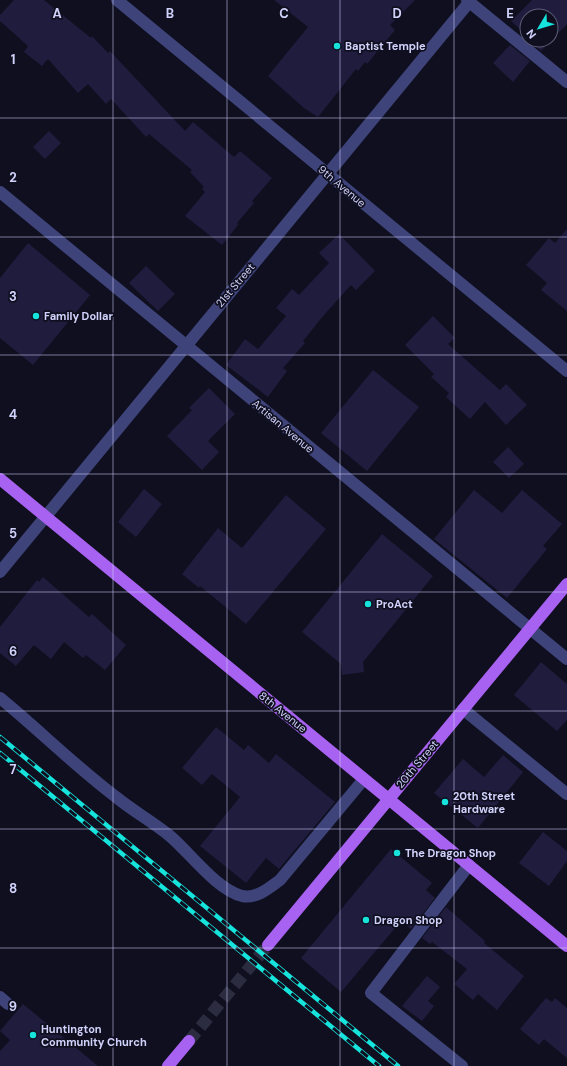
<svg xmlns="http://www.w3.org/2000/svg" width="567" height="1066" font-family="'DM Sans',sans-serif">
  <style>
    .building { fill: #1f1c3e }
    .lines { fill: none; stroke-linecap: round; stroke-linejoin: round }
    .major-tunnel { stroke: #2c2c40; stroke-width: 12; stroke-dasharray: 12 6; stroke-linecap: butt }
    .minor { stroke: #3e437a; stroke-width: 12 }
    .major { stroke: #a862f1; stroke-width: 12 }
    .rail-casing { stroke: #15e3dc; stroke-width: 4.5 }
    .rail { stroke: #0f0f1f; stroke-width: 3; stroke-dasharray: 9; stroke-linecap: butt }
    .grid { fill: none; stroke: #d1d2fb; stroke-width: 1; stroke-opacity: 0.55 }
    .poi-dot { fill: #15e3dc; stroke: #0f0f1f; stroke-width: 1.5 }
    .labels { text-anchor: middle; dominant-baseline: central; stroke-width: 3.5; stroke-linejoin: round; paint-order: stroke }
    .poi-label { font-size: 11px; font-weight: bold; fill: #d1d2fb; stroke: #0f0f1f; text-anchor: start }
    .street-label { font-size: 11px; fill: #d1d2fb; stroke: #0f0f1f }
    .grid-label { font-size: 13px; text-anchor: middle; font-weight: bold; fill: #d1d2fb; stroke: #0f0f1f; stroke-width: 3.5; stroke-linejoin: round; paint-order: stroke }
  </style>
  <rect width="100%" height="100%" fill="#0f0f1f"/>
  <g class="building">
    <path d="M14,0H44L91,38L92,36L108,53L110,51L185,131L193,122L234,157L240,151L272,178L252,201L254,203L237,223L238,225L222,245L185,216L205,192L202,189L204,187L190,172L192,170L149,134L146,137L111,99L106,104L88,84L78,93L48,59L42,66L24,52L28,46L0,21V15Z"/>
    <path d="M274,0H415L390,25L395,30L367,64L365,62L358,71L356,69L318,117L304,108L268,76L308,27Z"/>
    <path d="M532,0H567V24L541,51L528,40H551V16H527V40L520,34L522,31L511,21Z"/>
    <path d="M510,45L530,61L513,82L493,63Z"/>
    <path d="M49,131L61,143L45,159L33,147Z"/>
    <path d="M567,229V311L541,290L547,283L526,265L549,238L555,243Z"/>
    <path d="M339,234L375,271L356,290L351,285L323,316L303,341L305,343L283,368L287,371L268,397L226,365L245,339L258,349L286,316L276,308L292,289L299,295L329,263L319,253Z"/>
    <path d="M28,243L90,295L33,365L0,338V278Z"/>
    <path d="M146,266L175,294L158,311L129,283Z"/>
    <path d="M433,316L455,338L448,344L500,390L506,384L527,405L506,425L485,402L470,419L446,397L449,393L431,377L434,374L405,345Z"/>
    <path d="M373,370L419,407L367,471L321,433Z"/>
    <path d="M209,388L235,414L208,441L219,452L202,470L167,436L192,410L189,408Z"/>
    <path d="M508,447L524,464L509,478L493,462Z"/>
    <path d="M144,489L162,504L136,537L118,522Z"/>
    <path d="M474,490L502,513L522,490L562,524L543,546L547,549L507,598L434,539Z"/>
    <path d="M286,495L326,529L246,624L200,586L199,588L182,574L218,528L242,548Z"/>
    <path d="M382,534L433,576L363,662L364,672L342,675L341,664L302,632Z"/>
    <path d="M43,577L89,617L92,614L126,645L105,670L86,655L83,658L64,642L51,659L34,645L16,666L0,653V627L37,580L39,582Z"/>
    <path d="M541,662L567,684V720L557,731L514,695Z"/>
    <path d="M216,727L244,750L248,745L269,763L276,754L335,802L279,869L266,858L246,883L200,846L240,797L212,774L202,785L182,768Z"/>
    <path d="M503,755L523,772L478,828L434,793L463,759L484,777Z"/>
    <path d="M543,832L567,851V861L549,886L519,863Z"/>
    <path d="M391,849L432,883L426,890L435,898L411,929L401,921L341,992L301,958Z"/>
    <path d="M446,907L485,941L484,943L524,976L497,1010L478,994L473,1000L454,984L467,969L432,942L430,944L422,938Z"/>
    <path d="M427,976L440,987L428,1001L434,1006L422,1021L402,1006Z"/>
    <path d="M546,998L552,1002L555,998L567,1008V1058L544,1039L539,1045L520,1029Z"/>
    <path d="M23,1004L98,1066H0V1051L10,1040L0,1031Z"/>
  </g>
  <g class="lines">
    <path class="major-tunnel" d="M189,1041L268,945"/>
    <g class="minor">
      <path d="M117,0L567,371"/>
      <path d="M467,0L567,82"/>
      <path d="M0,192L567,659"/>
      <path d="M0,572L471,0"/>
      <path d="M0,698C39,730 75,766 116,797C133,811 153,822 170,836C190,853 217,890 242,896C257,899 269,888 280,880L364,779"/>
      <path d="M463,709L567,794"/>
      <path d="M0,997L8,1004"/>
      <path d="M462,1066L371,993L469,865"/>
    </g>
    <g class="major">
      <path d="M0,479L567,946"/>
      <path d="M268,945L567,584"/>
      <path d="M168,1066L189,1041"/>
    </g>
    <defs>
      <g id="rail">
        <path d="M0,737L398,1066"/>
        <path d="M0,753L379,1066"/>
      </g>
    </defs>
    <use href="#rail" class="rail-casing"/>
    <use href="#rail" class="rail"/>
  </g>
  <path class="grid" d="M113,0V1066M227,0V1066M340,0V1066M454,0V1066M0,118H567M0,237H567M0,355H567M0,474H567M0,592H567M0,711H567M0,829H567M0,948H567"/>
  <g class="poi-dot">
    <circle cx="337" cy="46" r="4"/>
    <circle cx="36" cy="316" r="4"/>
    <circle cx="368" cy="604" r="4"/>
    <circle cx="445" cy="802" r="4"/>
    <circle cx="397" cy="853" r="4"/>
    <circle cx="366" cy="920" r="4"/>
    <circle cx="33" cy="1035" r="4"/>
  </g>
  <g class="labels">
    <g class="poi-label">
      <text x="345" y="46">Baptist Temple</text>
      <text x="44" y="316">Family Dollar</text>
      <text x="376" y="604">ProAct</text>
      <text x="453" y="796">20th Street<tspan x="453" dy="13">Hardware</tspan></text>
      <text x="405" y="853">The Dragon Shop</text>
      <text x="374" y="920">Dragon Shop</text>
      <text x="41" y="1029">Huntington<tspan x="41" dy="13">Community Church</tspan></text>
    </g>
    <g class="street-label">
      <text transform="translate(342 186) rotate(40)">9th Avenue</text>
      <text transform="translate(235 285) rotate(-50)">21st Street</text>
      <text transform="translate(283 426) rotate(40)">Artisan Avenue</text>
      <text transform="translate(283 712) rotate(39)">8th Avenue</text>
      <text transform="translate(417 764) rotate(-50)">20th Street</text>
    </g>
  </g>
  <g class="grid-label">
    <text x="57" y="18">A</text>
    <text x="170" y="18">B</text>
    <text x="284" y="18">C</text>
    <text x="397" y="18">D</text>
    <text x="510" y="18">E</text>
    <text x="13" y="64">1</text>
    <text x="13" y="182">2</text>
    <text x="13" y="301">3</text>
    <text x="13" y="419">4</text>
    <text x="13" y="538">5</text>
    <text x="13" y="656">6</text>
    <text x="13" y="774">7</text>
    <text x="13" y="893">8</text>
    <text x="13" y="1011">9</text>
  </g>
  <g transform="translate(539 28) rotate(232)"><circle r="19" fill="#0f0f1f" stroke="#5d5d77"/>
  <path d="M0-3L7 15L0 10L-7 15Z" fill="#15e3dc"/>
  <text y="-6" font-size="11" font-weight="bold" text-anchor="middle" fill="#d1d2fb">N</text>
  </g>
</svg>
